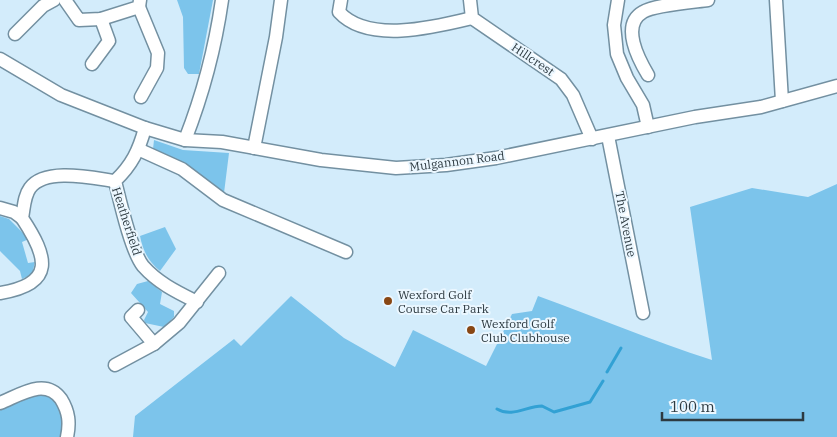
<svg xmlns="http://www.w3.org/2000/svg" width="837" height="437" font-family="'IBM Plex Serif',serif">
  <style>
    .green { fill: #7cc4eb }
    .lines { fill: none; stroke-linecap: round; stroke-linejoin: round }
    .stream { stroke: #32a1d4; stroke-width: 3 }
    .minor-casing { stroke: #7390a1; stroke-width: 15 }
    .minor { stroke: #fff; stroke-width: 12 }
    .poi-dot { fill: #884714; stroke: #ebf7ff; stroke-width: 2 }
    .labels { text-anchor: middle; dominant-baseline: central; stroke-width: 4; stroke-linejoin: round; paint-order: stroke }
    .street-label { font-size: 12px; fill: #2d3a41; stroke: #ebf7ff }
    .poi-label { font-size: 12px; fill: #2d3a41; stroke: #ebf7ff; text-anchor: start }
  </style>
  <rect width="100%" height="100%" fill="#d3ecfb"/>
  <g class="green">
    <path d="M177,0H213L199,74H188L184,68L183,17Z"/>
    <path d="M154,140L183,150L229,153L224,193L195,171L153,149Z"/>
    <path d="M837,184V437H133L135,416L234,339L241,346L291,296L344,338L395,367L413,330L486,366L512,314L532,311L538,296C596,317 653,341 712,360L690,207L752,188L808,197Z"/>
    <path d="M0,216L9,219L29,239L22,242L28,263L35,262L32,274L22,279L20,271L0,251Z"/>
    <path d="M165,227L176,249L160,271C148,261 143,251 140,236Z"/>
    <path d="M148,281L162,292L160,304L174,311V317L164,327L145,323L144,320L148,312L131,293L137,284Z"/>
    <path d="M41,391C61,403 68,412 62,437H0V407Z"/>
  </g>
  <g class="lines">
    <g class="stream">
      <path d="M607,372L621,348"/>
      <path d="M497,409C512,418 527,406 542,406L554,412L590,402L603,381"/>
    </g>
    <defs>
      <g id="minor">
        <path d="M65,0L79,20L101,19L139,7L140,0"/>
        <path d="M341,0L339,12C368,44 435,27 472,18"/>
        <path d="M470,0L472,18L561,79L573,95L592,139"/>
        <path d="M618,0L614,25L617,54L627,78L643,105L648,127"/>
        <path d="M776,0L782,101"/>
        <path d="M139,7L158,53L157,68L141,97"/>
        <path d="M15,34L43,6L54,0"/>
        <path d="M0,59L61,95L145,128L185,140L222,142L321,160L396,168L446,165L496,158L695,117L761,107L837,86"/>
        <path d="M92,64L109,41L101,19"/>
        <path d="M648,75C639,60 620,25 643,12C654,5 693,2 708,0"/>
        <path d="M145,128C139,150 132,165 115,181C120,201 131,251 143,266C158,283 177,292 197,302"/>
        <path d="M608,136L643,313"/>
        <path d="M185,140C203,94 215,49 222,0"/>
        <path d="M254,148L276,37L281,0"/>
        <path d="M140,150L182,169L223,200L346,252"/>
        <path d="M0,208L14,212L22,218"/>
        <path d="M0,293C56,284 48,257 22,218C24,208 24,196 30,188C45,167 93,178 115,181"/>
        <path d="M138,310L131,317L154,344"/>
        <path d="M115,365L154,344L179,323L219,273"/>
        <path d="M0,403C20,395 45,377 61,399C69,412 70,423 67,437"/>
      </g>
    </defs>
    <use href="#minor" class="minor-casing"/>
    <use href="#minor" class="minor"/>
  </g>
  <g class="poi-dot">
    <circle cx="388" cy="301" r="5"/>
    <circle cx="471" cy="330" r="5"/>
  </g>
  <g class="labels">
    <g class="street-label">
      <text transform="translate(533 59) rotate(34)">Hillcrest</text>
      <text transform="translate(457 161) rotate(-7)">Mulgannon Road</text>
      <text transform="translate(127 221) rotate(72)">Heatherfield</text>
      <text transform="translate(626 224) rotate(79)">The Avenue</text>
    </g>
    <g class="poi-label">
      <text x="398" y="294">Wexford Golf<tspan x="398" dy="14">Course Car Park</tspan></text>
      <text x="481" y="323">Wexford Golf<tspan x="481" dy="14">Club Clubhouse</tspan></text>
    </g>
  </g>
  <path d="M662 412v8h141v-8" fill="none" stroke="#2d3a41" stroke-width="2.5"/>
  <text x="670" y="412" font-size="15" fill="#2d3a41" stroke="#ebf7ff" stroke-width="4" paint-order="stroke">100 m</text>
</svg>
